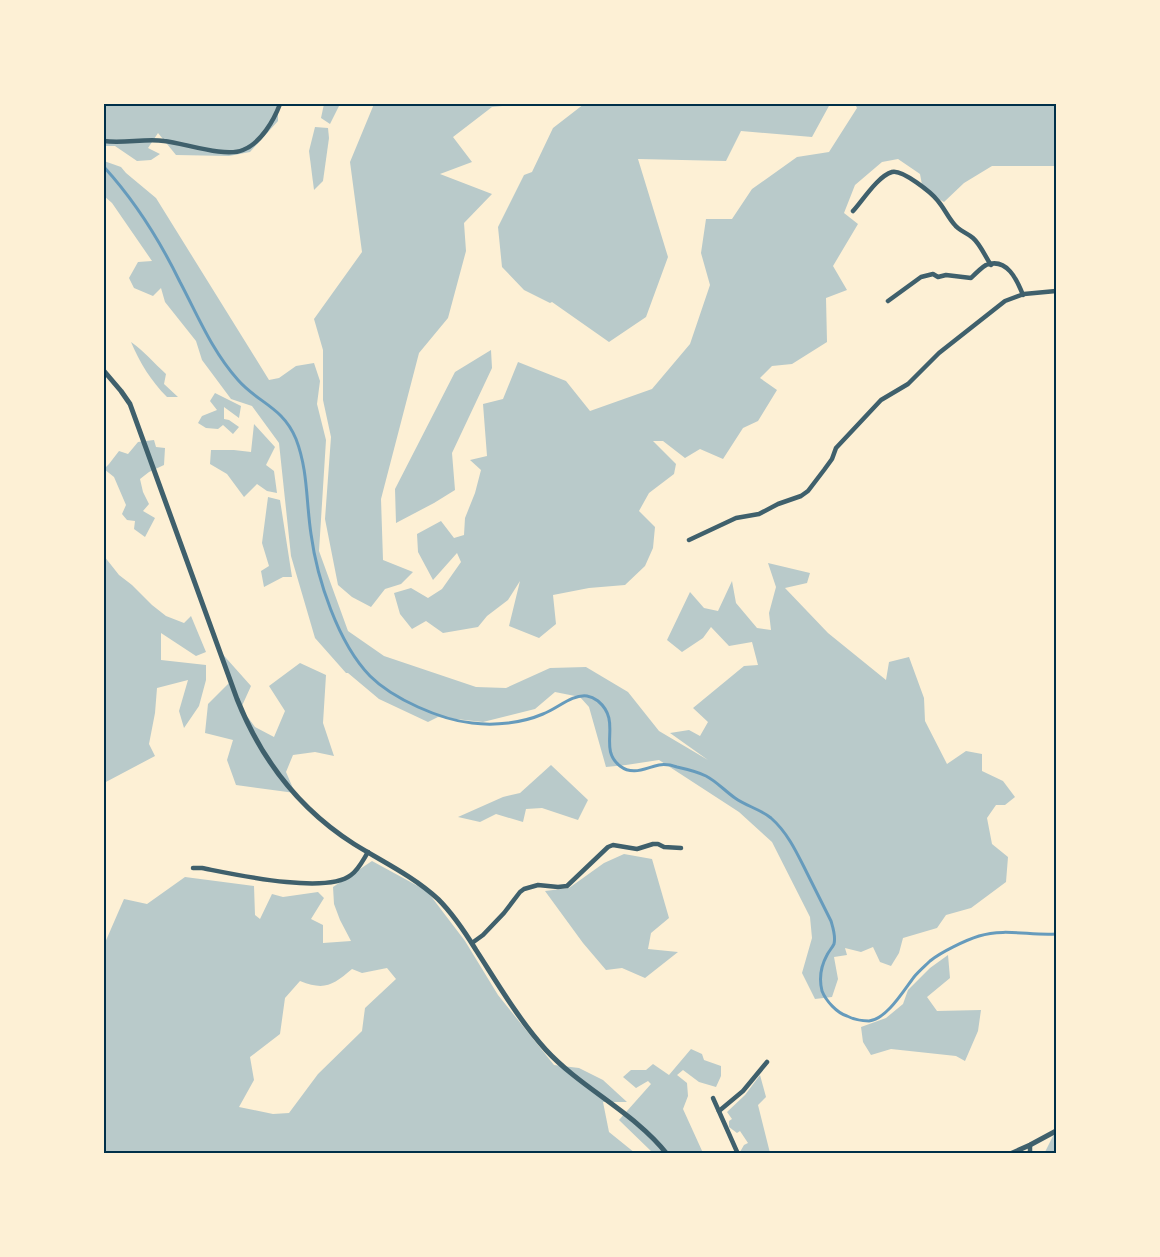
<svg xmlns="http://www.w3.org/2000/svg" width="1160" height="1257" font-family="'Work Sans',sans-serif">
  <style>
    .green { fill: #b9caca; fill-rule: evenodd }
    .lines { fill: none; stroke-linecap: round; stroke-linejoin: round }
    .stream { stroke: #669bbc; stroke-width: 3 }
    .minor { stroke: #3f606c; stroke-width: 4.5 }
    .tertiary { stroke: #3f606c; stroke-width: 5 }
    .neatline { fill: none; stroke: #003049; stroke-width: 2 }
  </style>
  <rect width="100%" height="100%" fill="#fdf0d5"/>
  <g class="green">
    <path d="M104,104H278V121L250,152L229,156L176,155L158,133L148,148L160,154L151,160L137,161L115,146H104Z"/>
    <path d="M324,104H340L330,124L321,118Z"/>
    <path d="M374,104H522L492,107L453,137L472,162L440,174L492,194L464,223L466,251L448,318L419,353L381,499L383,560L413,572L401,584L385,589L371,607L352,597L338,585L325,519L331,437L323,400V350L314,319L362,252L350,162Z"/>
    <path d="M584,104H830L812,137L741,131L726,161L638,159L668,257L646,317L609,342L552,302L550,303L524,290L502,267L498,227L524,175L532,172L553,128Z"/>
    <path d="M855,104H1056V166H992L964,183L944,202L923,190L920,174L898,159L882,162L855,185L844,213L858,224L833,266L847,290L826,298L827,342L792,364L772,366L760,378L777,390L758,421L743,428L723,459L700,449L685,458L663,441H653L676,464L674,474L649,493L639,511L655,527L653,548L645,566L625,585L589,588L553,595L556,624L539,638L509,626L520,581L508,600L487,616L478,627L443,633L426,621L412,629L400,614L394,593L411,588L428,598L442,589L461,562L457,553L433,580L418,552L417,534L441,521L454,538L464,535L465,518L475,493L481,470L470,460L487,456L483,404L503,399L518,362L566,381L590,411L652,389L690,344L710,285L701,253L706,219H732L752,189L797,157L829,152L857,108Z"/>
    <path d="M315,127L328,128L329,138L323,181L314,190L309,151Z"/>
    <path d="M104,161L121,167L126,173L156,198L269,380L279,378L296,366L314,363L320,381L317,404L326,440L319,551L348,631L384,656L476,687L506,688L550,668L586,667L628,692L659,731L708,760L670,733L689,730L700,736L708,722L693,708L744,666L758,665L752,642L729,646L711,627L703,638L682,652L667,640L690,592L704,608L718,611L732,581L736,603L757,628L771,630L769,613L776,587L768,563L810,573L807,583L785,588L828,633L886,680L889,662L909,657L924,698L925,721L947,764L966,751L982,754V771L1003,781L1015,797L1005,805H996L987,818L992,844L1008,857L1006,882L971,908L946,915L937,928L903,938L899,953L891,966L880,962L873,947L861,952L845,948L847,955L834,957L838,979L832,997L815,999L802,973L812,938L810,917L772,842L739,812L659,760L626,765L606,767L589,707L580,697L555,692L535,709L483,722L438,717L428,722L379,699L348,673H346L315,638L291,556L279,443L252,406L231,399L202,360L196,341L165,302L161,288L153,296L134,288L129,278L138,262L152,261L112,203L104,196Z"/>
    <path d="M131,342C144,351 154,363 166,374L164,384L178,397H167C151,381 140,363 131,342Z"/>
    <path d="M491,350L492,368L452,453L455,490L434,503L396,523L395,489L455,372Z"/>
    <path d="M215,393L241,406L239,418L224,407V419L229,420L239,427L233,434L223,425L218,429L206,428L198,423L202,416L217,410L210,401Z"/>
    <path d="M254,424L275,447L266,465L274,471L277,493L267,491L257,484L244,497L227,474L210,464L211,450H234L251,452Z"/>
    <path d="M154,440L156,447L165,448L164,465L149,472L140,479L143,492L149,504L143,511L155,518L145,537L134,529L135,521L127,520L122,514L126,505L114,477L104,469L109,464L119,451L128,454L138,442Z"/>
    <path d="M268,497L280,500L292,577H283L264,587L261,571L269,566L262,543Z"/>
    <path d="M104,556L119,575L132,585L152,605L166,616L184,623L191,616L206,652L196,656L161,633V660L206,665V680L199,706L184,728L179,711L188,680L157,688L155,713L149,744L155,756L104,783Z"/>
    <path d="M218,649L251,686L241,708L255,727L274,737L285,711L269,686L300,663L326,675L323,723L334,756L315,752L293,755L286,772L295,793L236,785L227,760L233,740L205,733L208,704L229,683Z"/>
    <path d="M551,765L588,800L578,820L542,808L526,809L523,822L496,814L480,822L458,817L503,797L520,793Z"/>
    <path d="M624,854L652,859L669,918L651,933L648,949L678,952L645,978L622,968L606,970L583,943L545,891L569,888L604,863Z"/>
    <path d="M372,861L427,891L465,941L498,995L554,1065L579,1068L603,1080L627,1102H603L609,1132L635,1153L104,1154V945L124,899L147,904L185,877L254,886L255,915L260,919L272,894L283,897L318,892L324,898L311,919L323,925V943L351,941L340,920L334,904L333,887ZM387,968L396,979L365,1008L362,1031L318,1074L289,1113L273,1114L239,1107L254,1080L250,1057L280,1034L285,998L300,981C325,991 333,985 352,969L362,973Z"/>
    <path d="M948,955L950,978L927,997L937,1011L981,1010L978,1031L965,1061L956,1056L891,1049L871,1055L863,1042L861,1027L886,1018L903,1004L908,990L930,968Z"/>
    <path d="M691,1049L702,1054L704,1060L721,1066V1076L716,1087L699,1082L683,1070L677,1075L687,1083L688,1096L683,1109L703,1153H653L619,1120L651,1084L648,1081L636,1088L623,1077L631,1070H646L653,1064L669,1075Z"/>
    <path d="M760,1075L766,1097L758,1105L770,1153H741L740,1152L744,1145L748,1143L740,1131L737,1133L729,1127V1121L732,1119L727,1112L745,1095Z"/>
    <path d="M1056,1132V1153L1044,1154L1054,1134Z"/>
  </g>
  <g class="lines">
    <path class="stream" d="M104,167C135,201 160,241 180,282C198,316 212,351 238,380C258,403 283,407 296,439C308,470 306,501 311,534C317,579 338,643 370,676C393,699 441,720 472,723C495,726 522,723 543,714C557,709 572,694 587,696C593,697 594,698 598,701C623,722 597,748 620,766C633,776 645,768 659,765C665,764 671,765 677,767C686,769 698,772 706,776C716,781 725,791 735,798C746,806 760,809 771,818C788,833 797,853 807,873C815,889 823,905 831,921C833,928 836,936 834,944C832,948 829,951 827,955C821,966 819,979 822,991C826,1001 837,1013 847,1016C853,1019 862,1021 869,1021C887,1019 904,990 914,977C919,971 925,966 930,961C941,952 966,940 979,936C1005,928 1031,936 1056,934"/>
    <g class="minor">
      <path d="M104,141C123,144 146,138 164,141C184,143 225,158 243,150C261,143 274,120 280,104"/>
      <path d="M853,211C863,200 878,176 892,172C902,169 932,193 938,201C944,208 948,217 954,224C959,231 966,232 973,238C980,244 985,256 991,265"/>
      <path d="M888,301L921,277L933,274L938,277L946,275L971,278C975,274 981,268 986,265C1007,257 1017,280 1023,295"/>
      <path d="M689,540L736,518L759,514L778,504L801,496L808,491L824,470L832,459L836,448L881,400L908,384L939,353L1005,301L1024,294L1056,291"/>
      <path d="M193,868H202C233,874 326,895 351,875C359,869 363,860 368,852"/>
      <path d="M472,943L483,935L504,913L520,892L524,889L538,885L558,887L567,886L608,847L613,845L637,849L653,844H658L664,847L681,848"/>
      <path d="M713,1098L738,1154"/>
      <path d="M719,1111L743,1091L767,1062"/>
      <path d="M1030,1145V1154"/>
    </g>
    <g class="tertiary">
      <path d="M104,371L121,391L130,404L237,699C261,759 299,809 354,844C383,862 413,876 438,899C453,914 465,932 476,950C498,984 519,1020 546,1050C582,1089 634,1112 667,1154"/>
      <path d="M1010,1154L1030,1145L1056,1131"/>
    </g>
  </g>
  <rect width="1160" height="1257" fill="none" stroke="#fdf0d5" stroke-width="210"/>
  <rect x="105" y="105" width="950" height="1047" class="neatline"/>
</svg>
